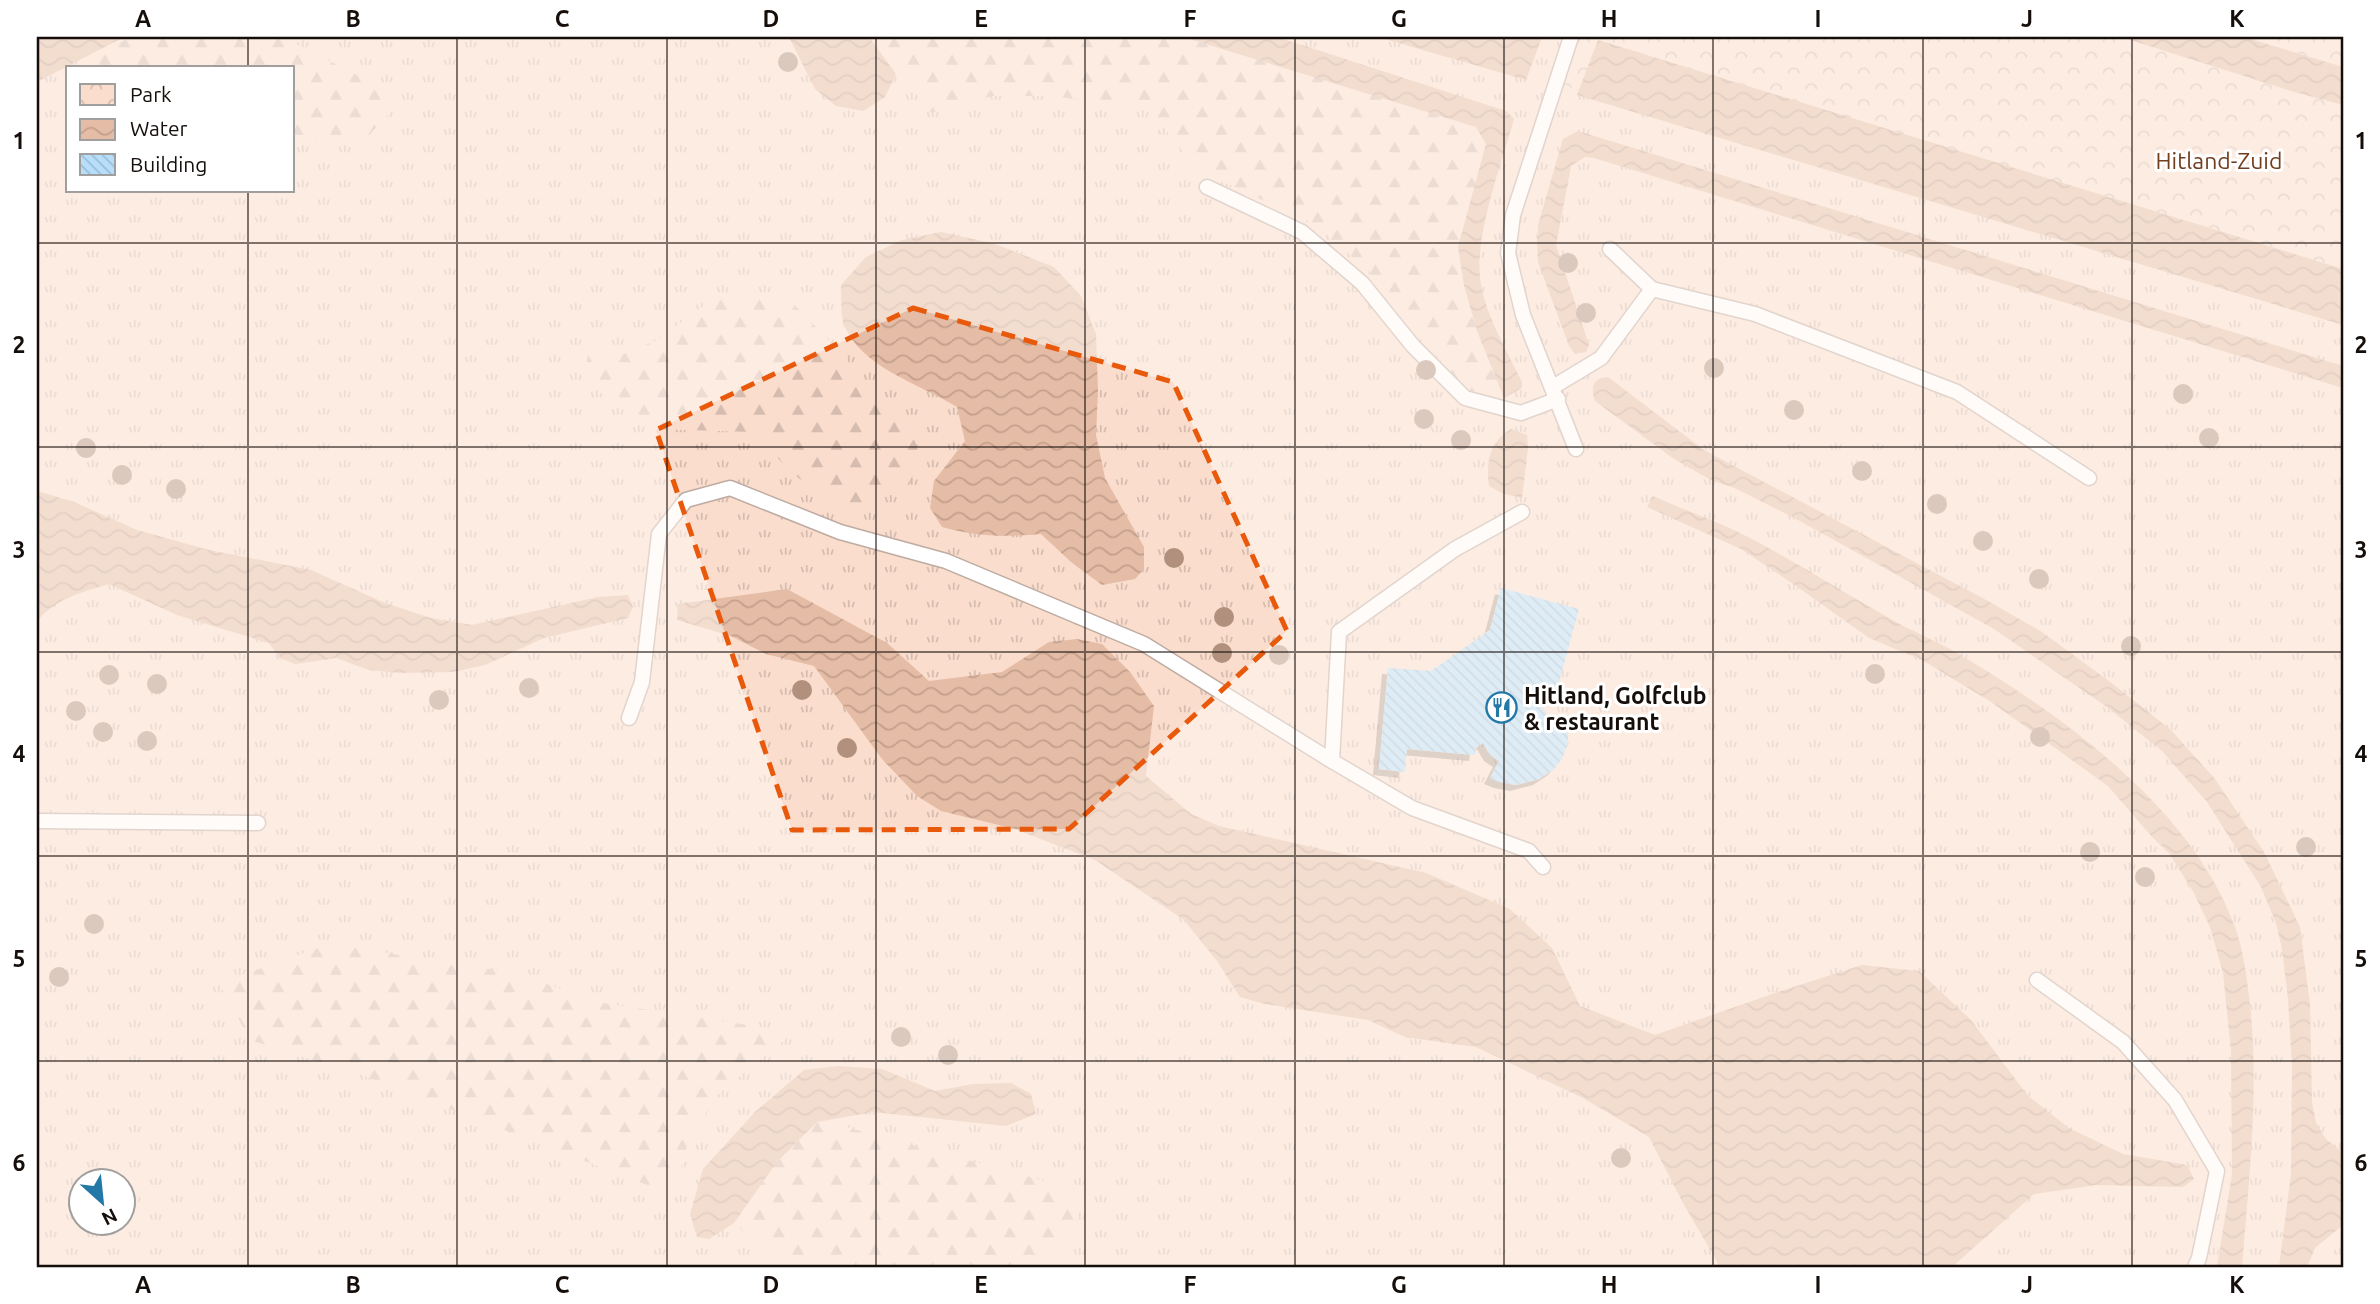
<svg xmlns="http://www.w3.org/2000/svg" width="2380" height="1304" font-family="Ubuntu,sans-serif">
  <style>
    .grass { fill: url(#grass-tufts); fill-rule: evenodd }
    .forest { fill: url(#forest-firs) }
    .park { fill: url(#park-crowns) }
    .water { fill: url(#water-waves) }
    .building { fill: url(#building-back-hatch); filter: url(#shadow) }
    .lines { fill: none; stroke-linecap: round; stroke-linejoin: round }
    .lane-casing { stroke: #beaba1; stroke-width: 17 }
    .lane { stroke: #fff; stroke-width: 14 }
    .tree { fill: #b1917d }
    .marked { fill: none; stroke: #e8590c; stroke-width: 5; stroke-dasharray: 14 9; stroke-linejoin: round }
    .grid { fill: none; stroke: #150e0b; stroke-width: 2; stroke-opacity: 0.55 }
    .labels { text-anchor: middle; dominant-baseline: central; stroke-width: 6; stroke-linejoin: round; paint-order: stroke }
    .park-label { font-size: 23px; fill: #723e1d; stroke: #fff }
    .poi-label { font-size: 23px; font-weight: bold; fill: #150e0b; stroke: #fff; text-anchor: start }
    .neatline { fill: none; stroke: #150e0b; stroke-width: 2.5 }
    .grid-label { font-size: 23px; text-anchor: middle; font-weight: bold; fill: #150e0b }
  </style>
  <defs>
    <pattern id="grass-tufts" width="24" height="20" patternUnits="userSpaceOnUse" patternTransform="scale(1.75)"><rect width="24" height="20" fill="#faddcd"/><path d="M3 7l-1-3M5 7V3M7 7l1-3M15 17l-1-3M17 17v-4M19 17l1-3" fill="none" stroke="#d5bcaf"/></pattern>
    <pattern id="forest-firs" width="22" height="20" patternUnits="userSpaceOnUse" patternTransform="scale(1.75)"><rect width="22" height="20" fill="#faddcd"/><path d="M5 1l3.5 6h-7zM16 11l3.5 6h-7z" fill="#d5bcaf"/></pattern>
    <pattern id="park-crowns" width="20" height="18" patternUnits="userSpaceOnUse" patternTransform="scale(1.75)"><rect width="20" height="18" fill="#faddcd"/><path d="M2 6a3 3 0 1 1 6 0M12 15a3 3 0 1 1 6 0" fill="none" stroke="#d5bcaf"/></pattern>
    <pattern id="water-waves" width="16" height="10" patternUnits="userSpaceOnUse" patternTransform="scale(1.75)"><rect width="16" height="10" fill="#e5bca5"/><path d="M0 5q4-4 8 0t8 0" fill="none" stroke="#c4a08d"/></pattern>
    <pattern id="building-back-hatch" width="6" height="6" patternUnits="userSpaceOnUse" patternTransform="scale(1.75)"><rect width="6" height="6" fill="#b7defa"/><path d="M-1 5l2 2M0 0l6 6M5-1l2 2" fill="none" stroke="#9cbdd5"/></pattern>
    <filter id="shadow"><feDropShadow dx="-6" dy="6" stdDeviation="0" flood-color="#0004"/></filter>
  </defs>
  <rect width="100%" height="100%" fill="#fff7f2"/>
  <path class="grass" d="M37,37H2343V1267H37ZM68,68H292V191H68ZM80,1182H122V1224H80Z"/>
  <g class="forest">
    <path d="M131,37H283L382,88L393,109L362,143H292V68H85L80,62Z"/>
    <path d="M879,37H1183L1476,126L1486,144L1458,247L1464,285L1477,331L1501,393L1489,399L1467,389L1389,305L1370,272L1314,224L1196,169L1149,108L1050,96H992L931,113Z"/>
    <path d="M785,295L845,357L873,403L911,424L919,455L910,484L875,502L844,511L793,474L753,432L653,429L584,381L588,354H624L659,339L714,298Z"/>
    <path d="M330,944L514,973L603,1003L794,1032L716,1096L688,1142L673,1195L361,1075L250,1040L219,983Z"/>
    <path d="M824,1121L1078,1190L1076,1230L1037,1260L1018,1267H845L778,1255L755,1242L734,1223L777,1162L817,1122Z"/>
  </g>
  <path class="park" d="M1573,37H2343V327L1563,85Z"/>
  <g class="water">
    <path d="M37,37H124L37,82Z"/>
    <path d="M789,37H869L896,74L885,97L863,111L836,106L815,89Z"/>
    <path d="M1183,37H1277L1506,111L1514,119C1502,162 1475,234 1480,277C1483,311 1507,351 1522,382V388L1504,398L1477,331L1464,285L1458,247L1486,144L1476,127Z"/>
    <path d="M1378,37H1542L1526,80Z"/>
    <path d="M2121,37H2244L2343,67V105L2291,91Z"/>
    <path d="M1598,40L2343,269V325L1577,95Z"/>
    <path d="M1578,131L2343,366V388L1594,158L1585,157L1571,166L1556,245L1589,345L1586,352L1575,354L1569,346L1538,262L1537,242L1538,225L1563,139Z"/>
    <path d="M941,232L995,244L1054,267L1081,296L1096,334L1098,391L1096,435L1105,478L1144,547V569L1135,579L1102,585L1071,562L1041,534C1005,537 977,537 942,527L930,508L934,481L965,441L957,407C920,384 860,367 844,324C840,313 842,297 841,285L866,257L902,240Z"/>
    <path d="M1608,377L1704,450L1988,601L2042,632L2113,684L2171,730L2215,779L2264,852L2300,927L2310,1005L2312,1102L2316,1123L2326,1139L2343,1153V1225L2315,1248L2307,1267H2279L2291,1174L2292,1065L2288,999L2282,949L2276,923L2261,887L2207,802L2162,751L2107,707L1994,629L1800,521L1735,488L1711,480L1674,459L1595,401C1591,388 1592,378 1608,377Z"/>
    <path d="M1511,429L1527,435L1528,447L1522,498L1504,494L1489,486C1486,462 1489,442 1511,429Z"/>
    <path d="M37,491L74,502L137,530L209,550L311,570L385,603L431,618L472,625L598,597L628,595L633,607L628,618L544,638L485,665L453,672L400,673L369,670L336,658L295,664L280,658L269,643L177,615L109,584C83,592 53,599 37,622Z"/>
    <path d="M1653,496C1684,510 1717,521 1748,537C1796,562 1842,592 1889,618C1911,631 1935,640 1957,653C2062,715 2192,808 2235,927C2243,949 2246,973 2249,996C2260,1086 2249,1178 2242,1267H2217L2232,1174L2231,1051L2223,973L2210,927L2194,893L2169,853L2153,838L2108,786L1991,702L1922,660L1869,638L1792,583L1741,549L1647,507Z"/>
    <path d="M787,589L887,643L929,681L1002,672L1049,642L1077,639L1102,644L1130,672L1154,706L1146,776L1191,814L1219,826L1426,873L1510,909L1552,948L1580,1006L1655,1035L1778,992L1862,965L1919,971L1971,1020L2028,1096L2069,1128L2123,1154L2187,1165L2194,1179L2183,1187L2096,1185L2034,1194L1952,1267H1718L1717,1261L1684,1205L1649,1137L1583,1098L1476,1047L1405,1037L1368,1020L1265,1004L1240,997L1217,961L1184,920L1095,860L1015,829L941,811L917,796L882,759L814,666L766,654L731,636L677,620L678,604Z"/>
    <path d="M838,1066L882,1069L935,1091L973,1084L1011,1083L1031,1094L1036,1114L1006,1126L873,1112L817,1122L777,1162L734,1223L709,1239L697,1237L690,1214L703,1169L756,1111L804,1070Z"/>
  </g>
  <path class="building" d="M1501,588L1579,609L1554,701L1547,699L1540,704L1549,717L1551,725L1568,723V743L1562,759L1554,769L1539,779L1516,785L1500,782L1490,778L1499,761L1490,755L1483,743L1476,748L1475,755L1407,749L1405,772L1379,769L1388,668L1431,671L1490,630Z"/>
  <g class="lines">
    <defs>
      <g id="lane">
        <path d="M1571,37L1513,215L1508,253L1523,315L1576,449"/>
        <path d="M1207,187L1302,232L1362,283L1413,346L1465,398L1521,413L1558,399"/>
        <path d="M1652,289L1755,314L1957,392L2089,478"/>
        <path d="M1553,387L1601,358L1652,289L1610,249"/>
        <path d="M1522,512L1455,549L1339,632L1332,761L1412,808L1529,851L1543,867"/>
        <path d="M629,718L642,682L659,534L686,500L730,488L840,532L946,561L1144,644L1332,761"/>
        <path d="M37,821L258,823"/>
        <path d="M2037,980L2123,1042L2175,1100L2217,1171L2199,1258L2195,1267"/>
      </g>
    </defs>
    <use href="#lane" class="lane-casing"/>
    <use href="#lane" class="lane"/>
  </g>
  <g class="tree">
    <circle cx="788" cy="62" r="10"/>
    <circle cx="1568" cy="263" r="10"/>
    <circle cx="1586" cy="313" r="10"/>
    <circle cx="1714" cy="368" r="10"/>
    <circle cx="1426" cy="370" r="10"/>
    <circle cx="2183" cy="394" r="10"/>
    <circle cx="1794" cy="410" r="10"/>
    <circle cx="1424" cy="419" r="10"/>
    <circle cx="2209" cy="438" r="10"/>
    <circle cx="1461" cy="440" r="10"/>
    <circle cx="86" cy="448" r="10"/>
    <circle cx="1862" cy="471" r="10"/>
    <circle cx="122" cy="475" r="10"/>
    <circle cx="176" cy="489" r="10"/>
    <circle cx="1937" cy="504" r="10"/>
    <circle cx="1983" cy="541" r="10"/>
    <circle cx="1174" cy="558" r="10"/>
    <circle cx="2039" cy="579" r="10"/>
    <circle cx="1224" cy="617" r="10"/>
    <circle cx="2131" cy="646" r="10"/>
    <circle cx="1222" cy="653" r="10"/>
    <circle cx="1279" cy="655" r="10"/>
    <circle cx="1875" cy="674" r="10"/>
    <circle cx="109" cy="675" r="10"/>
    <circle cx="157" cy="684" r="10"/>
    <circle cx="529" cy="688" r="10"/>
    <circle cx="802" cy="690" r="10"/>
    <circle cx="439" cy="700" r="10"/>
    <circle cx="76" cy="711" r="10"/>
    <circle cx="103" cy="732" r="10"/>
    <circle cx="2040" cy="737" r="10"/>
    <circle cx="147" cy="741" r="10"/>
    <circle cx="847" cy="748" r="10"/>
    <circle cx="2306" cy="847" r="10"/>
    <circle cx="2090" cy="852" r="10"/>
    <circle cx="2145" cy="877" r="10"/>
    <circle cx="94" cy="924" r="10"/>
    <circle cx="59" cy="977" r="10"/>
    <circle cx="901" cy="1037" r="10"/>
    <circle cx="948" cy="1055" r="10"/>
    <circle cx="1621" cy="1158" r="10"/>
  </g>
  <path d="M0 0H2380V1304H0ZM913,308L1173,382L1287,631L1069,829L792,830L656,430Z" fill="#fff7f2" fill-opacity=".55" fill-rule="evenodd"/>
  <path class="marked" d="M913,308L1173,382L1287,631L1069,829L792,830L656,430Z"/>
  <path class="grid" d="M248,37V68M457,37V1267M667,37V1267M876,37V1267M1085,37V1267M1295,37V1267M1504,37V1267M1713,37V1267M1923,37V1267M2132,37V1267M248,191V1267M37,243H2343M37,447H2343M37,652H2343M37,856H2343M37,1061H2343"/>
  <defs>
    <symbol id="restaurant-ring" viewBox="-11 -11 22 22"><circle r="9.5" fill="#fff" stroke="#2478a8" stroke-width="1.5"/><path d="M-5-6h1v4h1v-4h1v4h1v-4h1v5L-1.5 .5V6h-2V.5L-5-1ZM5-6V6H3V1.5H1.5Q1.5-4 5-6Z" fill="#2478a8"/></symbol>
  </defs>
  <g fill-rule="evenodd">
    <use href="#restaurant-ring" x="1484" y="690" width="35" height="35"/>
  </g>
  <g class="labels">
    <g class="park-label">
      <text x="2219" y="160">Hitland-Zuid</text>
    </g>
    <g class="poi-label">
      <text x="1524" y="695">Hitland, Golfclub<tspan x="1524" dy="26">&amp; restaurant</tspan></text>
    </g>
  </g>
  <rect width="2380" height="1304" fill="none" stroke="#ffffff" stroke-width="77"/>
  <rect x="66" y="66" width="228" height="126" fill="#ffffff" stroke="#a19f9d" stroke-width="2"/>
  <rect x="80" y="84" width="35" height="21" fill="url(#park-crowns)" stroke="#a19f9d" stroke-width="2"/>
  <text x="130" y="102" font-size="21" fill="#150e0b">Park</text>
  <rect x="80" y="119" width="35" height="21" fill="url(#water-waves)" stroke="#a19f9d" stroke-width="2"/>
  <text x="130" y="136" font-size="21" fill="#150e0b">Water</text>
  <rect x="80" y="154" width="35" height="21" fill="url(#building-back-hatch)" stroke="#a19f9d" stroke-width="2"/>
  <text x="130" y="172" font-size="21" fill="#150e0b">Building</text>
  <g transform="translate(102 1202) rotate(153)"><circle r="33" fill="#ffffff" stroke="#a19f9d" stroke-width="2"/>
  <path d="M0-5L12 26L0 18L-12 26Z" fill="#2478a8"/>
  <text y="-10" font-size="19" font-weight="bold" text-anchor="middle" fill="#150e0b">N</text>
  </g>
  <rect x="38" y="38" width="2304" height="1228" class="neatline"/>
  <g class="grid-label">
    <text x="143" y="27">A</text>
    <text x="353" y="27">B</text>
    <text x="562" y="27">C</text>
    <text x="771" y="27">D</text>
    <text x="981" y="27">E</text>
    <text x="1190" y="27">F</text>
    <text x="1399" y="27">G</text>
    <text x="1609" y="27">H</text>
    <text x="1818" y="27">I</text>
    <text x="2027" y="27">J</text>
    <text x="2237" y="27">K</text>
    <text x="19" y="149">1</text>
    <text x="2361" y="149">1</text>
    <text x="19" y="353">2</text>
    <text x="2361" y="353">2</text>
    <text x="19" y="558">3</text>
    <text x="2361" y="558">3</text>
    <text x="19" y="762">4</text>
    <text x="2361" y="762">4</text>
    <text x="19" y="967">5</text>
    <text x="2361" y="967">5</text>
    <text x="19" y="1171">6</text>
    <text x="2361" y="1171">6</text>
    <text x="143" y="1293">A</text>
    <text x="353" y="1293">B</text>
    <text x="562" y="1293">C</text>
    <text x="771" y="1293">D</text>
    <text x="981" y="1293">E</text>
    <text x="1190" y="1293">F</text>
    <text x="1399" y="1293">G</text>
    <text x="1609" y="1293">H</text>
    <text x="1818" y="1293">I</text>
    <text x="2027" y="1293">J</text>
    <text x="2237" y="1293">K</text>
  </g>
</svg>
